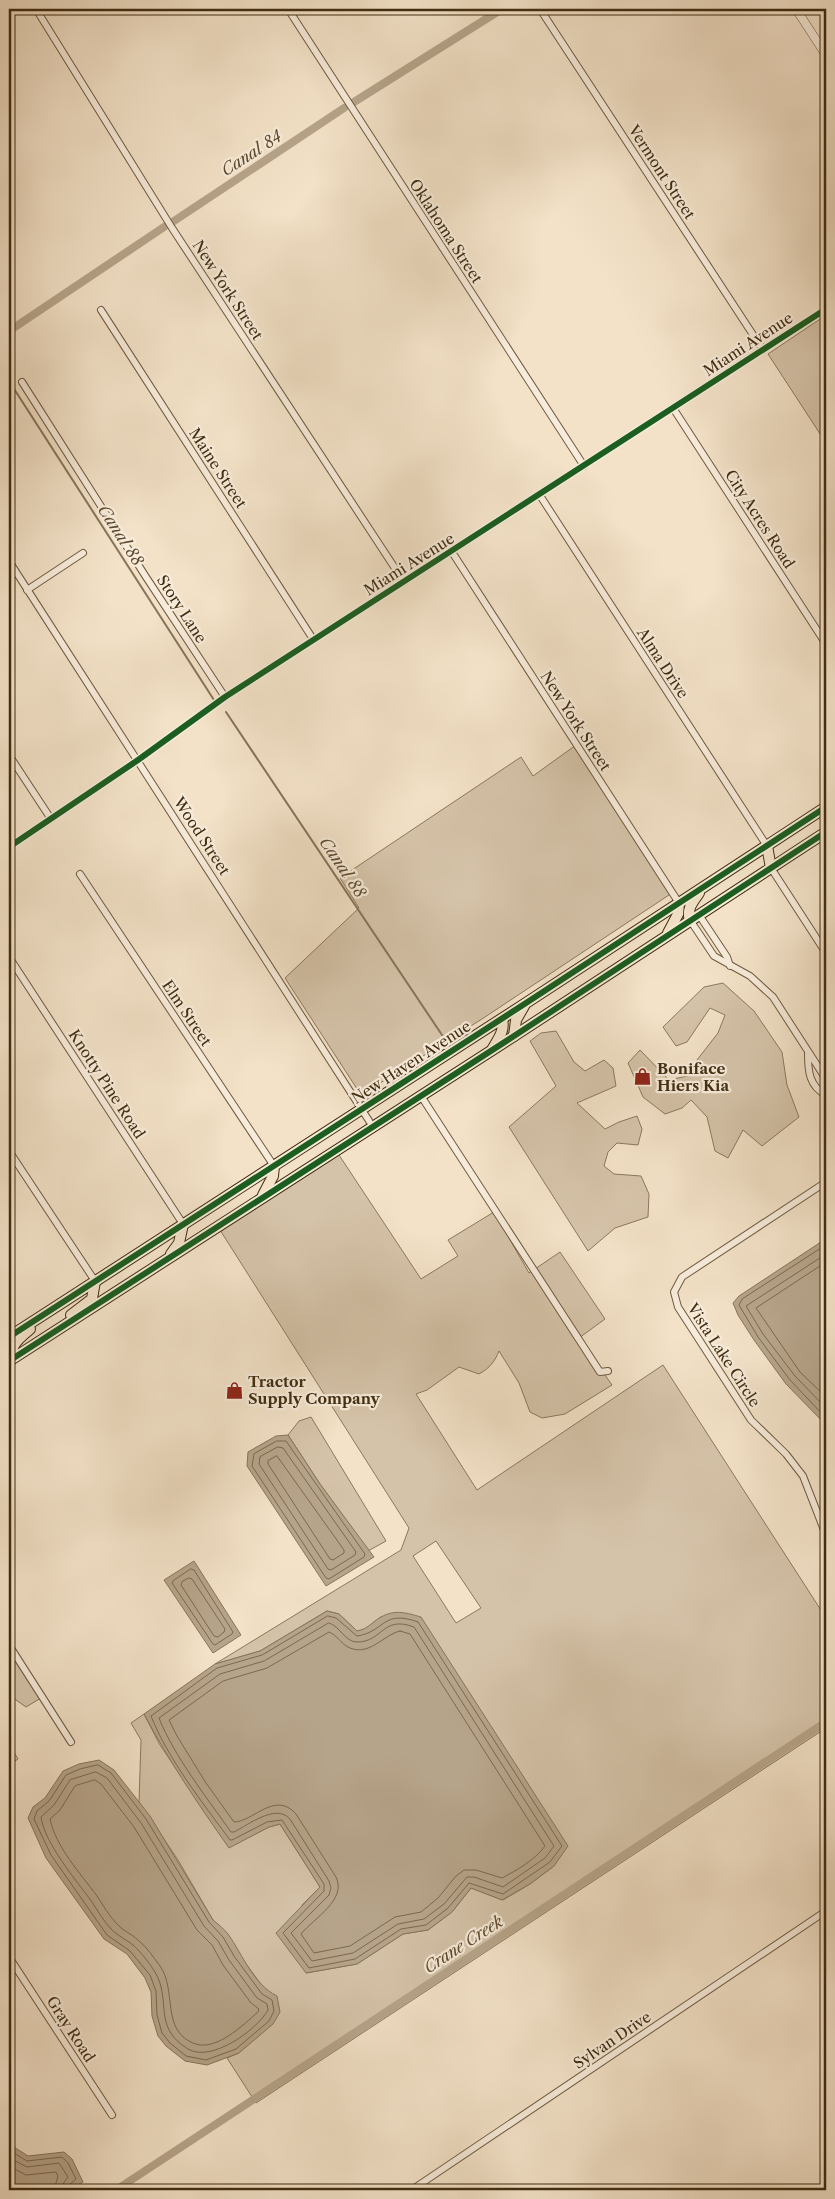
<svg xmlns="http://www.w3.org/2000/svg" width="835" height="2199" font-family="'Libre Caslon Text',serif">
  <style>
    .green { fill: #d5c3a9; stroke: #8b785d; fill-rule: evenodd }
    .water { fill: #b6a48a; stroke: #87745a }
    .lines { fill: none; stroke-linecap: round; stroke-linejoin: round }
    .shore { stroke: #7c684e; stroke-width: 1 }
    .stream { stroke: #87745a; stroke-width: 2 }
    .canal { stroke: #b6a48a; stroke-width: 8 }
    .minor-casing { stroke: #6e5a3f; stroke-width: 8 }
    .tertiary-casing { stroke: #6e5a3f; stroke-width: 9 }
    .primary-casing { stroke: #412d11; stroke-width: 12 }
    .minor { stroke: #f7ecdb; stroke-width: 6 }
    .tertiary { stroke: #f7ecdb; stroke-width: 8 }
    .primary { stroke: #f3e2c8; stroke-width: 10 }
    .cycleway-casing { stroke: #f7ecdb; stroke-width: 9 }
    .cycleway { stroke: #1b5e20; stroke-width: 6 }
    .labels { text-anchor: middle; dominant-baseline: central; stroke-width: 4.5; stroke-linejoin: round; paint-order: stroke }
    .street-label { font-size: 15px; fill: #412d11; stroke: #f7ecdb }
    .poi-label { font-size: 15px; font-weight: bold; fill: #412d11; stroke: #f7ecdb; text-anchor: start }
    .water-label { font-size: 16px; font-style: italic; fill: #5e4b2f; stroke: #f7ecdb }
  </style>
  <rect width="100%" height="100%" fill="#f3e2c8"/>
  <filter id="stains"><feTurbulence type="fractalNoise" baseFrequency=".004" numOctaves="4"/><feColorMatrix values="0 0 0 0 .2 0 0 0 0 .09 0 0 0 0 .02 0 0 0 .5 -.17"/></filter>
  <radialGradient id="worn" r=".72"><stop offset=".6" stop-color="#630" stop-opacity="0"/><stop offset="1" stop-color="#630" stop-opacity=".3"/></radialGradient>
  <g class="green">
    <path d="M826,315V443L768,354Z"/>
    <path d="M576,745L672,893L482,1019L361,1095L285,978L359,908L340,878L521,757L533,776Z"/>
    <path d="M723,983L754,1011L782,1052L787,1085L799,1117L762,1146L743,1130L728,1158L715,1151L707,1117L691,1100L682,1108L665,1114L643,1097L628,1063L640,1050L669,1080L696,1074L697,1060L718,1033L725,1015L710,1008L687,1042L676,1046L663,1027L704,987Z"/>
    <path d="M556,1031L574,1062L585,1071L604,1060L613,1068L616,1086L577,1103L605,1129L619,1122L637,1116L642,1129L638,1145L617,1143L608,1152L604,1166L614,1174L641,1176L649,1194L648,1217L615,1228L588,1251L509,1127L556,1086L530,1041L541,1033Z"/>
    <path d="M339,1155L421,1279L458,1256L448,1240L494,1212L529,1273L560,1252L605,1319L579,1338L612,1385L565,1414L542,1418L530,1412L519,1383L499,1351C495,1361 490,1368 479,1374L459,1367L427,1390L416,1394L477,1490L663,1365L826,1618V1728L256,2103L227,2058L239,2053L266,1991L238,1953L227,1934L213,1920L178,1860L139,1802L141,1740L131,1723L144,1714L160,1745L229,1847L269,1827L280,1824L320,1887L302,1905L306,1973L357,1964L403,1934L428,1930L452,1912L471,1888L503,1900L530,1884L554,1866L382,1616L366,1629L357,1631L339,1614L327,1611L260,1651L215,1664L401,1550L409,1528L220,1230ZM436,1541L481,1608L456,1623L413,1556Z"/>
    <path d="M311,1417L386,1541L368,1551L320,1484L288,1435L299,1421Z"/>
    <path d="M9,1651L41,1698L26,1707L9,1695Z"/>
    <path d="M9,1744L18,1759L9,1765Z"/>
  </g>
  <g class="water">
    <path d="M821,1242L826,1243V1425L786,1384L754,1340L738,1315L733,1303L739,1296Z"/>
    <path d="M288,1435L320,1484L374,1557L326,1586L247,1466L248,1452L276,1436Z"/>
    <path d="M194,1561L241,1635L213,1653L164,1580Z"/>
    <path d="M327,1611L339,1614L357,1631C368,1629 372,1622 381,1617C395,1609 407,1613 421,1617L568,1846L554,1866L530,1884L502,1900L471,1888L452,1912L428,1930L403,1934L357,1964L306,1973L276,1933L320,1887L280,1824L269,1827L229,1848C198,1804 169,1761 144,1714L215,1664L260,1651Z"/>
    <path d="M99,1760L114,1770L150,1816L213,1920C218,1924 224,1929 228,1934C243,1955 253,1984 277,1996L280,2012L273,2024L239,2053L207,2065L185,2061L166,2046L158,2036L152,2016L151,1992L145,1978L127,1954L104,1939L46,1858L28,1818L33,1807L45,1798L63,1771L79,1764Z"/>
    <path d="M9,2144L28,2156L64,2152L72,2159L83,2182L70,2190H9Z"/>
  </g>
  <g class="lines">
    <g class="shore">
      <path d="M826,1248H821L742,1299L739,1305L758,1337L790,1380L826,1418"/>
      <path d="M826,1254L746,1306L763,1334L795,1376L826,1408"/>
      <path d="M826,1262L756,1308L800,1372L826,1397"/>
      <path d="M277,1441H286L365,1554L364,1557L329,1579L326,1578L252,1466L254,1454Z"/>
      <path d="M278,1447L283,1448L356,1552L355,1555L331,1570L328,1569L259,1464L260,1457Z"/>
      <path d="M277,1456L344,1550V1553L333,1560L330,1559L268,1464V1461Z"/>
      <path d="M191,1569L194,1570L233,1632L232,1634L215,1645L213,1644L172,1583L173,1581Z"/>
      <path d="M189,1578L192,1579L225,1629L224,1632L218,1637L214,1636L181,1585L182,1582Z"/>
      <path d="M328,1616L336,1618L357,1636C385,1632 382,1609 418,1622L562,1846L550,1862L503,1894L469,1883L448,1908L426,1925L401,1929L355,1959L309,1968L283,1933L324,1891V1884L282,1820L267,1822L232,1840H230C202,1802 168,1759 151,1716L217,1668L262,1655Z"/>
      <path d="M329,1623C340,1626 345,1642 357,1642C383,1642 382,1615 414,1627L554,1846L545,1858L503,1887L474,1877H467L444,1904L424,1919L398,1924L353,1953L312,1961L291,1933L329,1895L331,1888L329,1881L290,1819C276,1803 248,1825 234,1832H231C207,1798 174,1756 159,1718L220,1674L264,1661Z"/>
      <path d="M400,1631L410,1634L545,1846C535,1860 517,1870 502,1878L476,1870H464L456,1876L438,1898L421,1912L395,1917L350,1946L314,1953L301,1934C314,1918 347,1900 336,1877L296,1814C275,1790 253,1822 234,1822L206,1783L177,1736L169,1720L223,1681L267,1668L329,1632C337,1635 342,1645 350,1648C370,1656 383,1635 400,1631Z"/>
      <path d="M98,1765L111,1773L146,1819L209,1922L223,1937L234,1956L262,1994L272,2000L274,2011L269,2021L236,2049L206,2060L186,2056L170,2043L162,2033L157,2015L156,1991L150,1975L130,1951L107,1935L51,1855L34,1819L37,1811L49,1801L66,1775L80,1769Z"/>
      <path d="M96,1772L107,1778L141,1823L204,1926L218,1941L229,1960L257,1998L267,2004L268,2010C257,2030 211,2063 188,2049C152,2027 172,2001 155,1972C150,1964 141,1952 133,1945C127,1940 118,1936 112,1930C104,1922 98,1911 92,1902C76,1880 45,1844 41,1817L54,1805L70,1780Z"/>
      <path d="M95,1780L101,1784L134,1827L197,1930L212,1945L223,1965L251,2003L259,2009L258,2012C243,2025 215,2053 193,2043C161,2030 177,1990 160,1966C154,1958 147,1947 138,1940C132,1934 123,1931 117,1924C109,1916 103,1905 97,1896C80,1873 56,1847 50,1819L60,1810L75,1786Z"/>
      <path d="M9,2150L27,2161L62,2157L68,2163L76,2179L68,2186V2190"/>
      <path d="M9,2158L27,2167L59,2163L68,2177L63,2184L61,2190"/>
      <path d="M9,2166L26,2175L56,2172L58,2176L54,2190"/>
    </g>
    <g class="stream">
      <path d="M9,381L214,700"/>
      <path d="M226,712L442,1035"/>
    </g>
    <g class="canal">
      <path d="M354,102L502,9"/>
      <path d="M174,221L344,108"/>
      <path d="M9,331L164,227"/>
      <path d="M116,2190L826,1722"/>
    </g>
    <defs>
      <g id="minor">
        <path d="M36,9L172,228L404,582"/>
        <path d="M288,9L584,466"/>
        <path d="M540,9L763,350"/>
        <path d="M101,310L313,639"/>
        <path d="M22,382L146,577L225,697"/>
        <path d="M673,408L826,644"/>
        <path d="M539,494L767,846"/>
        <path d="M452,552L679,903"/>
        <path d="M9,561L373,1127"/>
        <path d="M27,590L83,553"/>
        <path d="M9,755L51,819"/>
        <path d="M9,847L138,760L225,697L826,309"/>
        <path d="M771,868L826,953"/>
        <path d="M80,874L274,1166"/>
        <path d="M699,915L727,957L730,966"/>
        <path d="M690,920L714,956L750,976L773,997L826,1079"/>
        <path d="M9,957L183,1224"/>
        <path d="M808,1054C808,1071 809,1086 826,1095"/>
        <path d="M421,1096L600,1372L608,1371"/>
        <path d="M9,1151L95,1281"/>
        <path d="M826,1182L682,1277L674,1292L678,1307L751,1420L786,1454L803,1476L826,1535"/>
        <path d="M9,1645L71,1742"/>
        <path d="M9,1957L112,2115"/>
        <path d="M162,2190H171"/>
        <path d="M414,2190L416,2187L826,1911"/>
      </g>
      <path id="tertiary" d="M796,9L826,55"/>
      <g id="primary">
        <path d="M767,846L771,868"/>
        <path d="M690,920C686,909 693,902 699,893"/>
        <path d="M668,933L678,914L679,903"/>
        <path d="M514,1036L516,1020L524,1006"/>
        <path d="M493,1048C499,1038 505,1030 502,1019"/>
        <path d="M263,1195L273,1176L274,1166"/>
        <path d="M171,1254L179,1243L183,1224"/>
        <path d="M71,1315L92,1299L95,1281"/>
        <path d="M9,1337L526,1003L826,807"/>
        <path d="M11,1360C10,1344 19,1339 30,1329"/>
        <path d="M9,1361L514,1036L826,832"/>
      </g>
    </defs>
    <use href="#minor" class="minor-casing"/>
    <use href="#tertiary" class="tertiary-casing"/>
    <use href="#primary" class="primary-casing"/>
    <use href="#minor" class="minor"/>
    <use href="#tertiary" class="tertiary"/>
    <use href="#primary" class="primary"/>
    <defs>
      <g id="cycleway">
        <path d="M9,847L138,760L225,697L826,309"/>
        <path d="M9,1337L526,1003L826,807"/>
        <path d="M9,1361L514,1036L826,832"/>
      </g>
    </defs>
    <use href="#cycleway" class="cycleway-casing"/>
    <use href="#cycleway" class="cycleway"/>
  </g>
  <defs>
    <symbol id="shop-bare" viewBox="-9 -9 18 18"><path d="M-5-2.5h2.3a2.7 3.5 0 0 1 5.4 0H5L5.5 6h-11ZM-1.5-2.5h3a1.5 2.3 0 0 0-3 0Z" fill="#8f2418" stroke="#f7ecdb" stroke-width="2.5" paint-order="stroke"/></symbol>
  </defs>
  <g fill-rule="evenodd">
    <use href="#shop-bare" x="630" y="1064" width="25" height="25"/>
    <use href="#shop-bare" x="222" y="1378" width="25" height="25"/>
  </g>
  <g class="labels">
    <g class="street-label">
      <text transform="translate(662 172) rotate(57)">Vermont Street</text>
      <text transform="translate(446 231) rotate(57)">Oklahoma Street</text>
      <text transform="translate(228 290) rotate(57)">New York Street</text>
      <text transform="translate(748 344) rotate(-33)">Miami Avenue</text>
      <text transform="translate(218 468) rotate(57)">Maine Street</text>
      <text transform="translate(760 519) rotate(57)">City Acres Road</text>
      <text transform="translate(409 564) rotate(-32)">Miami Avenue</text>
      <text transform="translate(182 609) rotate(57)">Story Lane</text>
      <text transform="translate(663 663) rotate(57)">Alma Drive</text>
      <text transform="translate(576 721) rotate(57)">New York Street</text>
      <text transform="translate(202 836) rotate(57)">Wood Street</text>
      <text transform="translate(187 1013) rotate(56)">Elm Street</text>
      <text transform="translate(411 1062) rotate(-33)">New Haven Avenue</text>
      <text transform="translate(107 1084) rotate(57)">Knotty Pine Road</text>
      <text transform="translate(724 1355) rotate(57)">Vista Lake Circle</text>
      <text transform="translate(71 2029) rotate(57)">Gray Road</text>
      <text transform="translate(612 2040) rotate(-34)">Sylvan Drive</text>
    </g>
    <g class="poi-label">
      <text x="657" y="1068">Boniface<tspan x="657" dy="17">Hiers Kia</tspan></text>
      <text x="248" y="1381">Tractor<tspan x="248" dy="17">Supply Company</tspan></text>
    </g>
    <g class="water-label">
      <text transform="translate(251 153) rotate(-33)">Canal 84</text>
      <text transform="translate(121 535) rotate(57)">Canal 88</text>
      <text transform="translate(343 867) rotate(56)">Canal 88</text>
      <text transform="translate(463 1944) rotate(-33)">Crane Creek</text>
    </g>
  </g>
  <rect width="835" height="2199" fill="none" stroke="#f3e2c8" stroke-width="30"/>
  <rect x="10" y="10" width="815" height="2179" fill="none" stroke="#412d11" stroke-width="2.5"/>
  <rect x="15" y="15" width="805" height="2169" fill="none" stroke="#412d11"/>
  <rect width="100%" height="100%" filter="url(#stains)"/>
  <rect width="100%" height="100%" fill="url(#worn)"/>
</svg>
